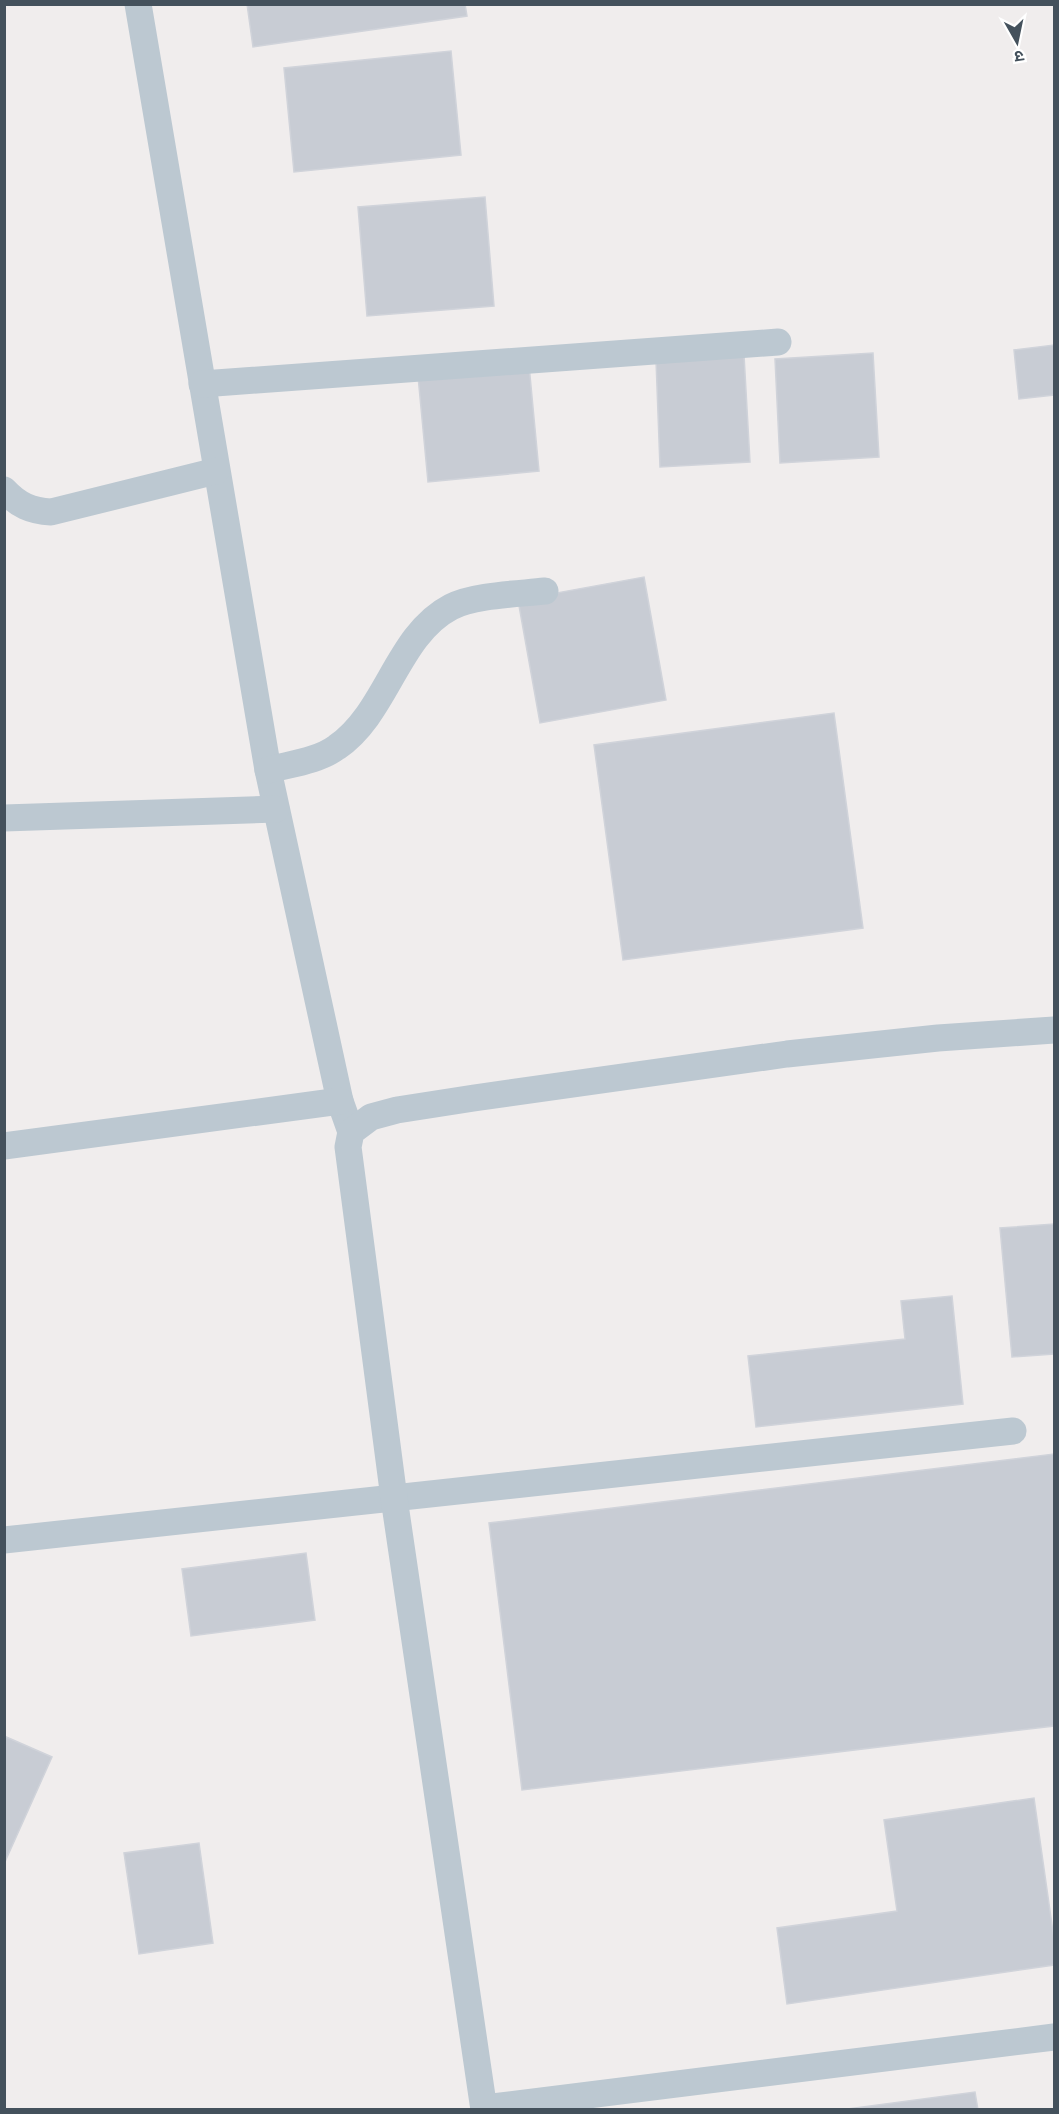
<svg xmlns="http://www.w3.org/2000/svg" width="1059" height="2114" font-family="'Titillium Web','Noto Sans Devanagari',sans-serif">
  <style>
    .building { fill: #c8ccd4; stroke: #d0d3da; stroke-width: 1.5 }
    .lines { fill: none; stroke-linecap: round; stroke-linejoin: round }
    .minor { stroke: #bcc8d1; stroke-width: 27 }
  </style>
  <rect width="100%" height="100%" fill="#f0eded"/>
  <g class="building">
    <path d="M247,4H465L467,16L253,47Z"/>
    <path d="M451,51L461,155L294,172L284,68Z"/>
    <path d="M485,197L494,306L367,316L358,207Z"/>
    <path d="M1054,345V395L1019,399L1014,350Z"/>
    <path d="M873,353L879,457L780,463L775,359Z"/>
    <path d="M744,355L750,462L660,467L656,360Z"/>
    <path d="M529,365L539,471L428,482L418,376Z"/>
    <path d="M644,577L666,700L540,723L518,600Z"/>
    <path d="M834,713L863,928L623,960L594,745Z"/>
    <path d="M1054,1224V1354L1012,1357L1000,1228Z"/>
    <path d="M952,1296L963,1404L756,1427L748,1356L905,1339L901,1301Z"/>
    <path d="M1054,1454V1726L522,1790L489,1523Z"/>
    <path d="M306,1553L315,1620L191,1636L182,1569Z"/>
    <path d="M4,1736L52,1757L4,1864Z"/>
    <path d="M1034,1798L1054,1939V1965L787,2004L777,1928L897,1911L884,1820Z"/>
    <path d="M199,1843L213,1943L139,1954L124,1853Z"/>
    <path d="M975,2092L978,2110H840Z"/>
  </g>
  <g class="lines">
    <g class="minor">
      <path d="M138,4L268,770L340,1101L351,1132"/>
      <path d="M202,384L778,342"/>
      <path d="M4,490C18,505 31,511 51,512L216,471"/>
      <path d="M268,770C290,764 318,761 337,747C387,713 397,635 451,607C473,595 519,594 545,591"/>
      <path d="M4,818L276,809"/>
      <path d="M4,1146L340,1101"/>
      <path d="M4,1540L1013,1431"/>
      <path d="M484,2108L1054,2037"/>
      <path d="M484,2110L394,1498L348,1147L351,1132L371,1117L397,1110L474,1098L787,1054L938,1038L1054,1030"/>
    </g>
  </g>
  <rect width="1059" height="2114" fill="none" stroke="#44515c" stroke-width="12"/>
  <g transform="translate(1017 42) rotate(171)" stroke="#ffffff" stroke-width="4.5" paint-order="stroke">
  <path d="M0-4.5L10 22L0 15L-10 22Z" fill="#44515c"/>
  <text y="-9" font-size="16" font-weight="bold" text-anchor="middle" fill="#44515c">उ</text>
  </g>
</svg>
